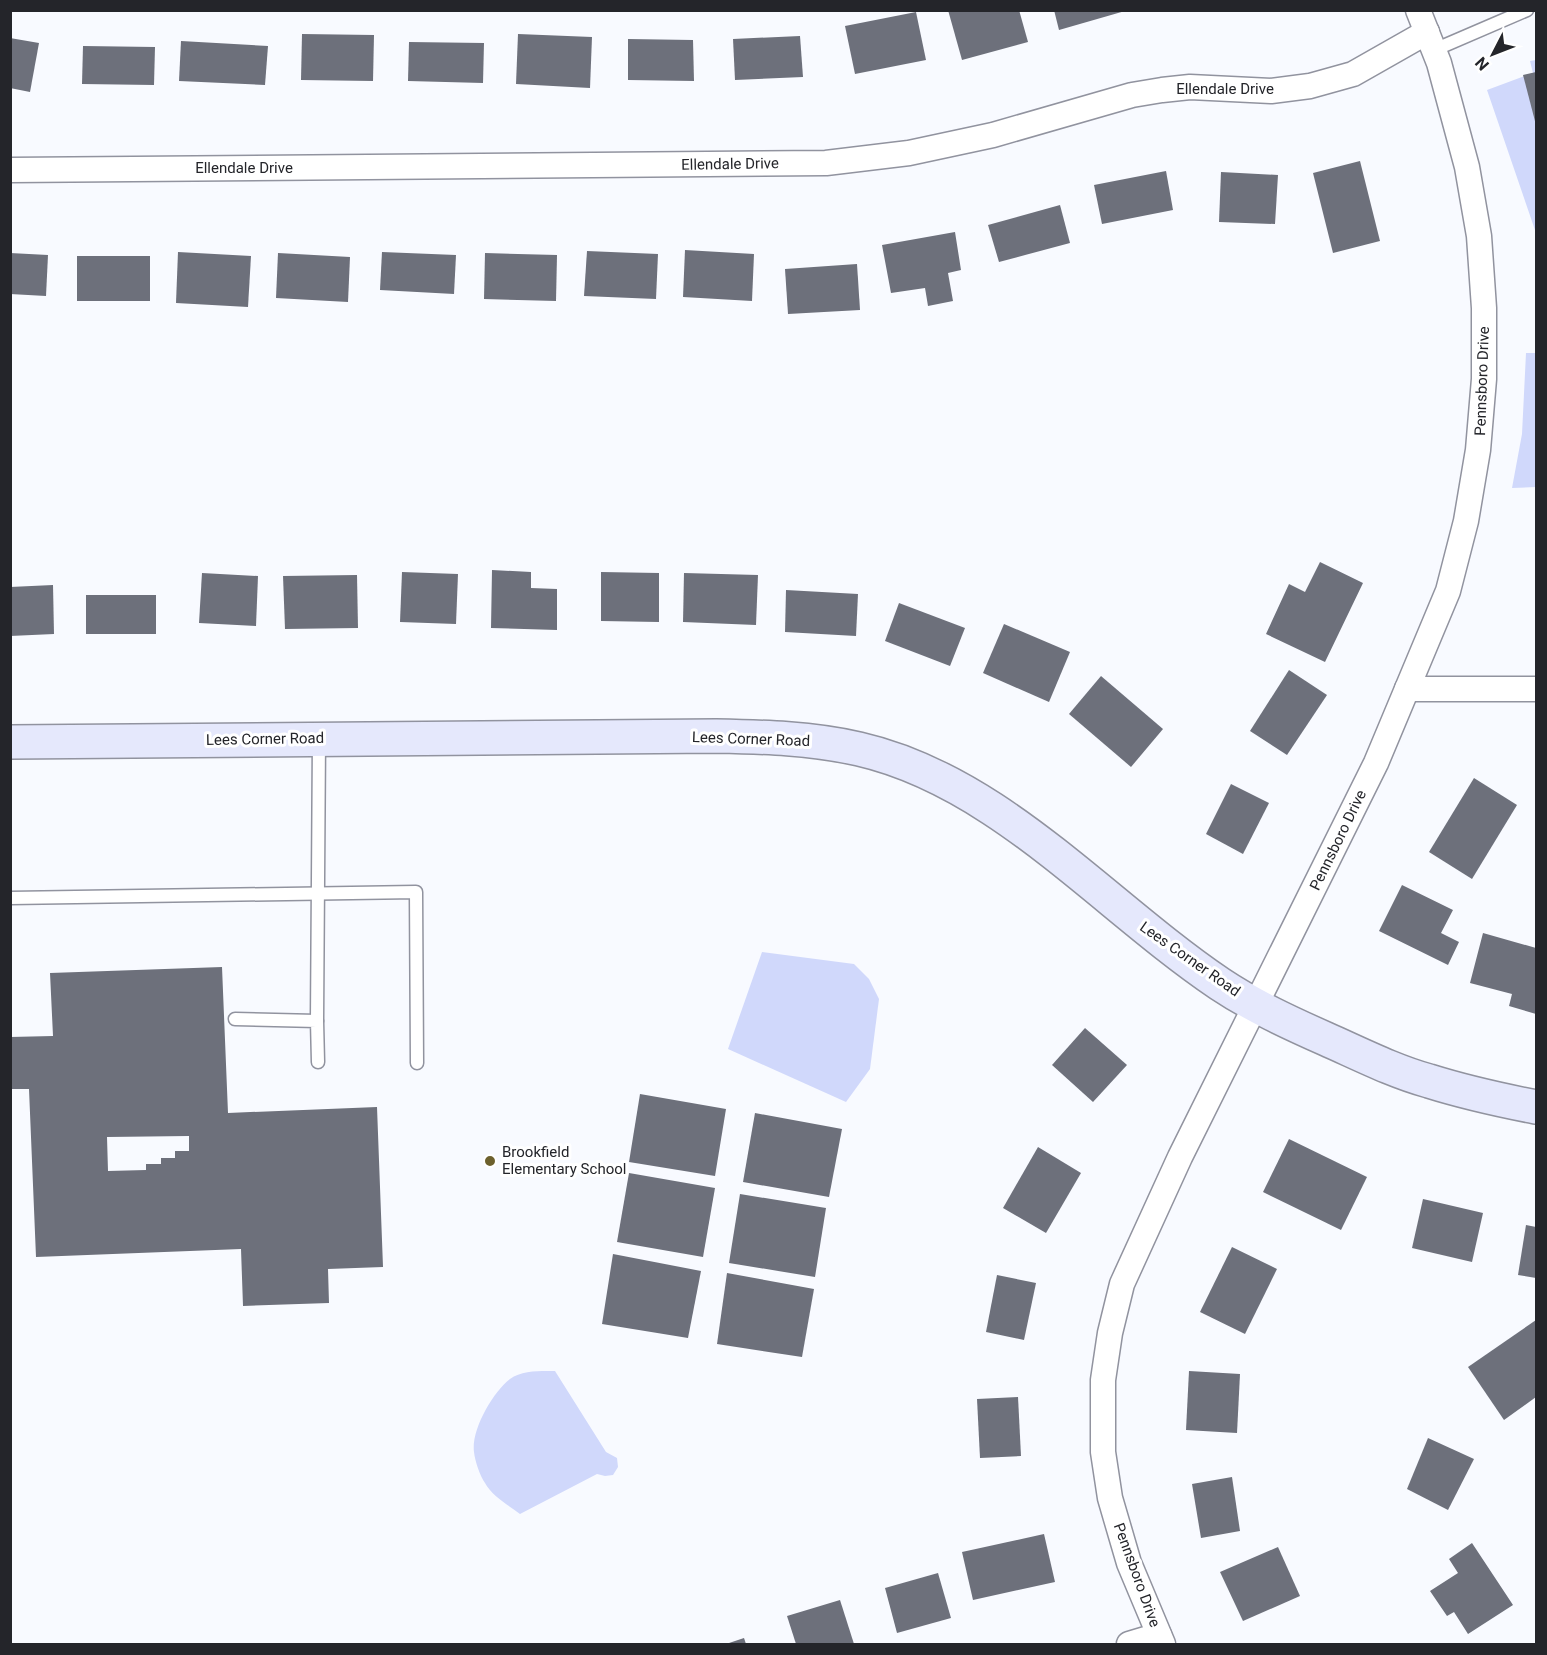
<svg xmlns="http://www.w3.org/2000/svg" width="1547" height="1655" font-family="Roboto,sans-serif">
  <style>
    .green { fill: #d0d8fb }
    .building { fill: #6d707b; fill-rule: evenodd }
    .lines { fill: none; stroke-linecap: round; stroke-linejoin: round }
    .lane-casing { stroke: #91939f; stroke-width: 15 }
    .street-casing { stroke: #91939f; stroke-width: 27 }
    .secondary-casing { stroke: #91939f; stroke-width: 36 }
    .lane { stroke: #fff; stroke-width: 12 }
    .street { stroke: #fff; stroke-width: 24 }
    .secondary { stroke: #e5e8fc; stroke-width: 33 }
    .poi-dot { fill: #6c602d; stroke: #fff; stroke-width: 2 }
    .labels { text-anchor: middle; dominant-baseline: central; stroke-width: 6; stroke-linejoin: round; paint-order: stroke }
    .street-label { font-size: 15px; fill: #24252a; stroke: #fff }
    .poi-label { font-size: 15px; fill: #24252a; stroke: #fff; text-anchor: start }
  </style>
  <rect width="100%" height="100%" fill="#f8faff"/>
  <g class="green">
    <path d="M1536,60V233L1487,90L1533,73L1530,61Z"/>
    <path d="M1526,353H1536V487L1512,488L1522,434Z"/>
    <path d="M762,952L854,964L869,979L879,999L870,1069L846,1102L728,1049Z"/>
    <path d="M555,1371L606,1452L617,1458L618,1467L613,1475L605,1476L597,1474L520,1514C508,1505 492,1496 485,1483C480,1476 475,1461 474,1452C471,1430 493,1392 510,1379C522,1370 541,1371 555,1371Z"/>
  </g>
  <g class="building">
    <path d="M948,10H1019L1028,42L962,60Z"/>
    <path d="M1054,10H1125V11L1059,30Z"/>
    <path d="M916,12L926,60L855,74L845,26Z"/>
    <path d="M302,34L374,35L373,81L301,80Z"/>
    <path d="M518,34L592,37L590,88L516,84Z"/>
    <path d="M800,36L803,77L735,80L733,39Z"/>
    <path d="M10,38L39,43L30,92L10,88Z"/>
    <path d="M628,39L693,40L694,81L628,80Z"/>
    <path d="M181,41L268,46L265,85L179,81Z"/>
    <path d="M409,42L484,43L483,83L408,81Z"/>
    <path d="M83,46L155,47L154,85L82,84Z"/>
    <path d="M1536,72V125L1523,75Z"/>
    <path d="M1360,161L1380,241L1333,253L1313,173Z"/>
    <path d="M1166,171L1173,210L1102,224L1094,185Z"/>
    <path d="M1221,172L1278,175L1275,224L1219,222Z"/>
    <path d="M1060,205L1070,243L999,262L988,225Z"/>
    <path d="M955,232L961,270L948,273L953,301L928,306L925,288L891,293L882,245Z"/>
    <path d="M685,250L754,254L752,301L683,297Z"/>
    <path d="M587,251L658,254L656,299L584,296Z"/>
    <path d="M178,252L251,256L248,307L176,303Z"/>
    <path d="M382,252L456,255L454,294L380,290Z"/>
    <path d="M10,253L48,255L46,296L10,294Z"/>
    <path d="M278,253L350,257L348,302L276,298Z"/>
    <path d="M485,253L557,255L556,301L484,299Z"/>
    <rect x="77" y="256" width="73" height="45"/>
    <path d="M857,264L860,310L788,314L785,269Z"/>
    <path d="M1320,562L1363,583L1325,662L1266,634L1289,584L1305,592Z"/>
    <path d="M492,570L531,572V588L557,589V630L491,628Z"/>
    <path d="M402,572L458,574L456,624L400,622Z"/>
    <path d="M601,572L659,573V622L601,621Z"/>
    <path d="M202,573L258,576L256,626L199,623Z"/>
    <path d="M684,573L758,575L756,625L683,622Z"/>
    <path d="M357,575L358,628L285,629L283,576Z"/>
    <path d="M53,585L54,634L10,636V587Z"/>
    <path d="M786,590L858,594L856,636L785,632Z"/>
    <rect x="86" y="595" width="70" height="39"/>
    <path d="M899,603L965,628L950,666L885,641Z"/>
    <path d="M1004,624L1070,652L1049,702L983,673Z"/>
    <path d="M1289,670L1327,695L1287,755L1250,731Z"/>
    <path d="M1101,676L1163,729L1131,767L1069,714Z"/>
    <path d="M1474,778L1517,805L1472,879L1429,852Z"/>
    <path d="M1231,784L1269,803L1243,854L1206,834Z"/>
    <path d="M1402,885L1453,910L1441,933L1459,942L1448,965L1379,931Z"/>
    <path d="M1483,933L1536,948V1014L1509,1006L1512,994L1470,983Z"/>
    <path d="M222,967L228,1113L377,1107L383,1267L328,1269L329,1303L243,1306L241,1249L36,1257L29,1089H10V1037L53,1036L50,973ZM189,1136V1151H175V1158H161V1164H146V1170L108,1171L107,1137Z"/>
    <path d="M1085,1028L1127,1065L1093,1102L1052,1065Z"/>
    <path d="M640,1094L726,1109L715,1176L629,1162Z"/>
    <path d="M755,1113L842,1129L829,1197L743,1182Z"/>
    <path d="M1289,1139L1367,1177L1341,1230L1263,1192Z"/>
    <path d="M1038,1147L1081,1173L1046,1233L1003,1208Z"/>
    <path d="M629,1173L715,1188L703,1257L617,1242Z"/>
    <path d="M740,1194L826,1208L815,1277L729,1263Z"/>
    <path d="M1423,1199L1483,1213L1472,1262L1412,1248Z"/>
    <path d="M1526,1225L1536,1227V1278L1518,1275Z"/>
    <path d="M1232,1247L1277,1269L1245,1334L1200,1312Z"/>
    <path d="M613,1254L701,1271L688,1338L602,1324Z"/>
    <path d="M727,1273L814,1289L802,1357L717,1344Z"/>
    <path d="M997,1275L1036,1283L1024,1340L986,1332Z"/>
    <path d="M1536,1320V1397L1504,1420L1468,1367Z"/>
    <path d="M1189,1371L1240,1374L1237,1433L1186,1430Z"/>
    <path d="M1018,1397L1021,1456L980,1458L977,1399Z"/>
    <path d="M1428,1438L1474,1459L1448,1510L1407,1489Z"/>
    <path d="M1232,1477L1240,1531L1201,1538L1192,1484Z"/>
    <path d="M1044,1534L1055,1582L973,1600L962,1552Z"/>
    <path d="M1472,1543L1513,1605L1468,1634L1454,1612L1447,1616L1430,1591L1458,1573L1449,1559Z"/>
    <path d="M1278,1547L1300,1596L1243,1621L1220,1572Z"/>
    <path d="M938,1573L951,1618L897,1633L885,1588Z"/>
    <path d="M840,1600L854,1644H796L787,1616Z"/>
    <path d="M744,1638L746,1644H726Z"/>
  </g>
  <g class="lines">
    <defs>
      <g id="lane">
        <path d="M1434,50L1527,10"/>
        <path d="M10,898L416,892L417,1063"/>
        <path d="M235,1019L317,1021L318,1062"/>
        <path d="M317,1021L319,739"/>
      </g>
      <g id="street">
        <path d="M10,170L826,163L909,153L993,135L1132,95L1162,90L1190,87L1271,91L1310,86L1353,74L1427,32"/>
        <path d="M1407,689H1536"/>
        <path d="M1129,1644L1159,1635"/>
        <path d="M1163,1644L1129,1563L1110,1498L1103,1452V1380L1110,1333L1122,1284L1180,1157L1376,763L1448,591L1466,521L1478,450L1484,379V308L1479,236L1467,167L1439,63L1418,10"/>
      </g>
      <path id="secondary" d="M10,742L716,736C764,737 811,738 859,749C999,781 1103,905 1220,984C1253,1006 1290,1023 1326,1039C1360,1054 1393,1071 1429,1081C1464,1092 1500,1100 1536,1107"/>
    </defs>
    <use href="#lane" class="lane-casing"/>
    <use href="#street" class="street-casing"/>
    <use href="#secondary" class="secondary-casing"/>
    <use href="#lane" class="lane"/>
    <use href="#street" class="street"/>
    <use href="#secondary" class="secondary"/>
  </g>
  <circle class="poi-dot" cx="490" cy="1161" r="6"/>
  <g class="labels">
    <g class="street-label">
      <text x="1225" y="89">Ellendale Drive</text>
      <text transform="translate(730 164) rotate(-1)">Ellendale Drive</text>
      <text x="244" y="168">Ellendale Drive</text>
      <text transform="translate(1482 381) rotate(-88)">Pennsboro Drive</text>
      <text transform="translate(265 739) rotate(-1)">Lees Corner Road</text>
      <text transform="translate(751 739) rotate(2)">Lees Corner Road</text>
      <text transform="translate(1338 840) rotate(-64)">Pennsboro Drive</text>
      <text transform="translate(1190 959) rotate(35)">Lees Corner Road</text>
      <text transform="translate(1137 1575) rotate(70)">Pennsboro Drive</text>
    </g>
    <g class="poi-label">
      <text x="502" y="1152">Brookfield<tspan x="502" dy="17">Elementary School</tspan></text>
    </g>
  </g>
  <rect width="1547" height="1655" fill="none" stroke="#24252a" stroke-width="24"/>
  <g transform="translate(1493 54) rotate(228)" stroke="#ffffff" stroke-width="4.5" paint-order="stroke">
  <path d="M0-4.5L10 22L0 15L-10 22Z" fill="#24252a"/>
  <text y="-9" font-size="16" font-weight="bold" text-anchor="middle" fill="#24252a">N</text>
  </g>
</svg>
